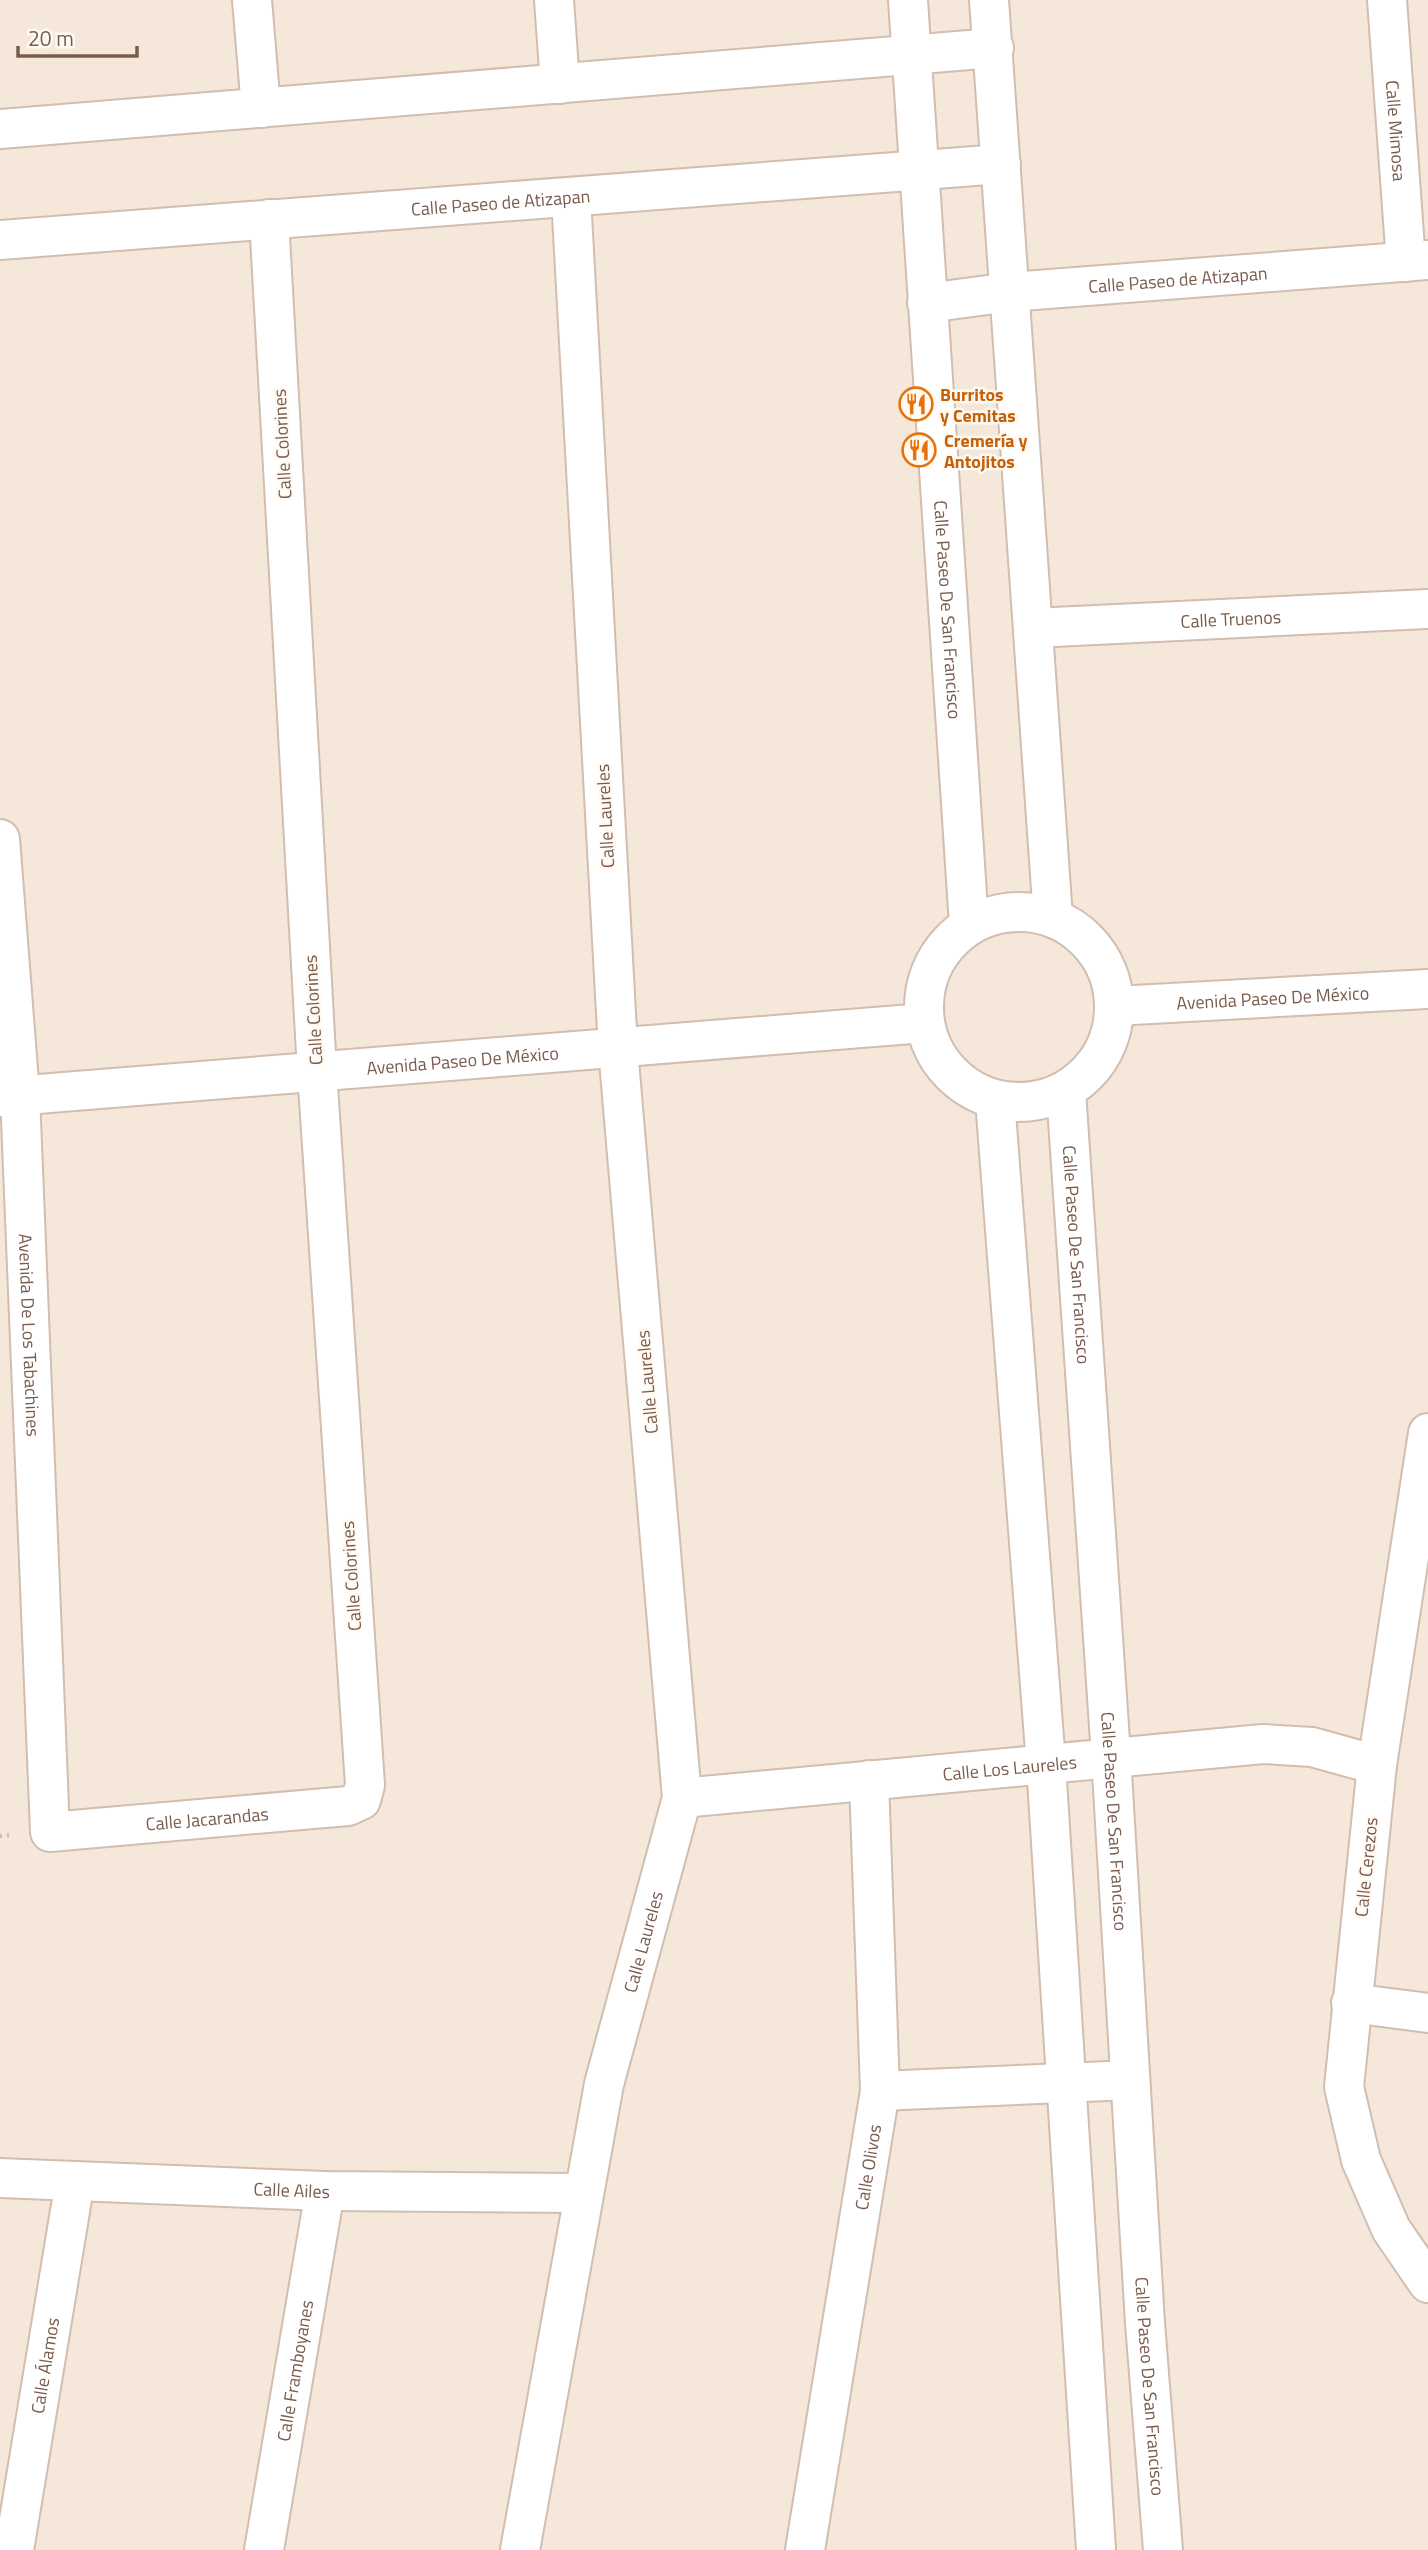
<svg xmlns="http://www.w3.org/2000/svg" width="1428" height="2550" font-family="'Titillium Web',sans-serif">
  <style>
    .residential { fill: #f5e8da }
    .lines { fill: none; stroke-linecap: round; stroke-linejoin: round }
    .minor-casing { stroke: #d1beb0; stroke-width: 42 }
    .path { stroke: #d9b8a5; stroke-width: 4.5; stroke-dasharray: 2 5; stroke-linecap: butt }
    .minor { stroke: #fff; stroke-width: 38 }
    .labels { text-anchor: middle; dominant-baseline: central; stroke-width: 5; stroke-linejoin: round; paint-order: stroke }
    .street-label { font-size: 18px; fill: #7a5c4d; stroke: #fffaf3 }
    .food-label { font-size: 18px; font-weight: bold; fill: #c56008; stroke: #fffaf3; text-anchor: start }
  </style>
  <rect width="100%" height="100%" fill="#fdf6ec"/>
  <rect class="residential" x="0" y="0" width="1428" height="2550"/>
  <g class="lines">
    <defs>
      <g id="minor">
        <path d="M252,0L261,108"/>
        <path d="M554,0L560,84"/>
        <path id="s1" d="M908,0L969,925"/>
        <path d="M989,0L1053,918"/>
        <path id="s2" d="M1387,0L1406,262"/>
        <path d="M0,129L994,48"/>
        <path id="s3" d="M0,240L1001,164"/>
        <path id="s4" d="M927,303L1010,292L1428,260"/>
        <path id="s5" d="M1033,628L1428,609"/>
        <path id="s6" d="M0,839L20,1095L50,1832L348,1806L361,1800L365,1785L317,1071L269,219"/>
        <circle cx="1019" cy="1007" r="95"/>
        <path id="s7" d="M1115,1006L1428,989"/>
        <path id="s8" d="M1066,1091L1111,1756L1145,2323L1163,2550"/>
        <path id="s9" d="M0,1097L924,1023"/>
        <path d="M995,1100L1046,1764L1096,2550"/>
        <path d="M1428,1433L1377,1765L1344,2087L1361,2160L1391,2229L1428,2283"/>
        <path id="s10" d="M682,1798L1263,1744L1312,1747L1377,1765"/>
        <path d="M1351,2003L1428,2013"/>
        <path d="M880,2091L1130,2080"/>
        <path id="s11" d="M0,2178L325,2191L583,2193"/>
        <path id="s12" d="M14,2550L75,2181"/>
        <path id="s13" d="M264,2550L325,2191"/>
        <path id="s14" d="M520,2550L604,2084L682,1798L618,1049L571,197"/>
        <path id="s15" d="M805,2550L880,2091L869,1780"/>
      </g>
    </defs>
    <use href="#minor" class="minor-casing"/>
    <path class="path" d="M0,1836L11,1835"/>
    <use href="#minor" class="minor"/>
  </g>
  <defs>
    <symbol id="restaurant-ring" viewBox="-11 -11 22 22"><circle r="9.5" fill="#fffaf3" stroke="#e8710a" stroke-width="1.5"/><path d="M-5-6h1v4h1v-4h1v4h1v-4h1v5L-1.5 .5V6h-2V.5L-5-1ZM5-6V6H3V1.5H1.5Q1.5-4 5-6Z" fill="#e8710a"/></symbol>
  </defs>
  <g fill-rule="evenodd">
    <use href="#restaurant-ring" x="897" y="385" width="38" height="38"/>
    <use href="#restaurant-ring" x="900" y="431" width="38" height="38"/>
  </g>
  <g class="labels">
    <g class="street-label">
      <text stroke="none"><textPath href="#s2" startOffset="131">Calle Mimosa</textPath></text>
      <text stroke="none"><textPath href="#s3" startOffset="502">Calle Paseo de Atizapan</textPath></text>
      <text stroke="none"><textPath href="#s4" startOffset="252">Calle Paseo de Atizapan</textPath></text>
      <text transform="translate(282 444) rotate(-93)">Calle Colorines</text>
      <text stroke="none"><textPath href="#s1" startOffset="611">Calle Paseo De San Francisco</textPath></text>
      <text stroke="none"><textPath href="#s5" startOffset="198">Calle Truenos</textPath></text>
      <text transform="translate(605 816) rotate(-93)">Calle Laureles</text>
      <text stroke="none"><textPath href="#s7" startOffset="158">Avenida Paseo De México</textPath></text>
      <text transform="translate(313 1010) rotate(-93)">Calle Colorines</text>
      <text stroke="none"><textPath href="#s9" startOffset="464">Avenida Paseo De México</textPath></text>
      <text stroke="none"><textPath href="#s8" startOffset="164">Calle Paseo De San Francisco</textPath></text>
      <text stroke="none"><textPath href="#s6" startOffset="497">Avenida De Los Tabachines</textPath></text>
      <text transform="translate(647 1382) rotate(-95)">Calle Laureles</text>
      <text transform="translate(351 1576) rotate(-94)">Calle Colorines</text>
      <text stroke="none"><textPath href="#s10" startOffset="329">Calle Los Laureles</textPath></text>
      <text stroke="none"><textPath href="#s6" startOffset="1152">Calle Jacarandas</textPath></text>
      <text stroke="none"><textPath href="#s8" startOffset="732">Calle Paseo De San Francisco</textPath></text>
      <text transform="translate(1366 1867) rotate(-84)">Calle Cerezos</text>
      <text stroke="none"><textPath href="#s14" startOffset="621">Calle Laureles</textPath></text>
      <text stroke="none"><textPath href="#s15" startOffset="388">Calle Olivos</textPath></text>
      <text stroke="none"><textPath href="#s11" startOffset="292">Calle Ailes</textPath></text>
      <text stroke="none"><textPath href="#s12" startOffset="187">Calle Álamos</textPath></text>
      <text stroke="none"><textPath href="#s13" startOffset="182">Calle Framboyanes</textPath></text>
      <text stroke="none"><textPath href="#s8" startOffset="1298">Calle Paseo De San Francisco</textPath></text>
    </g>
    <g class="food-label">
      <text x="940" y="394">Burritos<tspan x="940" dy="21">y Cemitas</tspan></text>
      <text x="944" y="440">Cremería y<tspan x="944" dy="21">Antojitos</tspan></text>
    </g>
  </g>
  <path d="M18 46v10h119v-10" fill="none" stroke="#7a5c4d" stroke-width="3.5"/>
  <text x="28" y="46" font-size="21" fill="#7a5c4d" stroke="#fffaf3" stroke-width="5" paint-order="stroke">20 m</text>
</svg>
